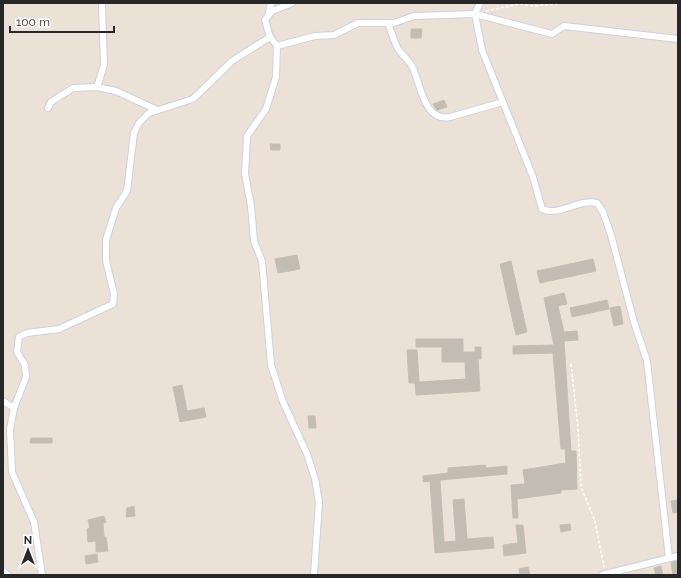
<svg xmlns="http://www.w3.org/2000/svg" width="681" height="578" font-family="Raleway,sans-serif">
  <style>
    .building { fill: #c2bcb3; stroke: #c6beb0 }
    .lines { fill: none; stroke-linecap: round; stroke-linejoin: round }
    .minor-casing { stroke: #ccd1e2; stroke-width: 8 }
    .path { stroke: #fff; stroke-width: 1.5; stroke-dasharray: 3 2; stroke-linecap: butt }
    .minor { stroke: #fff; stroke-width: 6 }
  </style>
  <rect width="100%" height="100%" fill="#ebe1d6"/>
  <g class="building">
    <path d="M411,29H422L421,38H411Z"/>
    <path d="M444,100L447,107L437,110L433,104Z"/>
    <path d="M270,144H280V150H271Z"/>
    <path d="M297,255L300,269L278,273L275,259Z"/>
    <path d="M593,259L596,271L540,283L537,271Z"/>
    <path d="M511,261L527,332L516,335L500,264Z"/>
    <path d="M564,293L567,304L558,306L564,332L577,331L578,340L564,341L571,451H576L577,489L561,490V493L517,499L518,518H513L511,485L525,484L523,470L566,463L565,449H561L553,353L513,354V346L554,345L544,298Z"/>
    <path d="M607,300L609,309L572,317L570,308Z"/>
    <path d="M620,306L623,324L614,326L610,308Z"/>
    <path d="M416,339H463V352H475V347H481V359H478L480,391L416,395L415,383H409L407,350H417L419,382L466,379L465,362H442V347H416Z"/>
    <path d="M182,385L187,411L204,408L206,417L180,422L173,387Z"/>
    <path d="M308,416H315L316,428H309Z"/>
    <path d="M31,438H52V443H30Z"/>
    <path d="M485,465L486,468L507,466V474L440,480L444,542L456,541L453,500L464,499L467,539L493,537L494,548L435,553L430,481L423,482V476L448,473V468Z"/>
    <path d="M678,500V512L673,513L671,501Z"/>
    <path d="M134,506L135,516L126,517L127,508Z"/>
    <path d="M104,516L106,522L103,523L104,537H106L108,551L96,552V541L88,542L87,529L90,528L88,520Z"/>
    <path d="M570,524L571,530L561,532L560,525Z"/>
    <path d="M516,525H523L526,553L504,556L503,545L518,543Z"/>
    <path d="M97,554L98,562L86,564L85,556Z"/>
    <path d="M678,561V575H673L671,562Z"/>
    <path d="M661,566L663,575H656L654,568Z"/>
    <path d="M528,567L530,575H520L519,569Z"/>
  </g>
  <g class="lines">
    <defs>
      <g id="minor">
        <path d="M292,3L272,11L265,20L270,37L277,46L276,77L266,109L247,136L245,174L251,206L254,241L262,261L271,365L283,402L307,454L315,479L319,502L314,575"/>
        <path d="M480,3L475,14L482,50L533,177L542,209C559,217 580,198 597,203L603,212L611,235L634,322L647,361L669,558"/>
        <path d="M269,13L271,3"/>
        <path d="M388,23C391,31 394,41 398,49C403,56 410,61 413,68C421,86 424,122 450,117L503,102"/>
        <path d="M277,46L315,36L334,35L358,23H394L414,16L475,14L552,34L564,26L678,39"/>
        <path d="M97,87L104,65L102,3"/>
        <path d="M48,108L51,102L73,88L97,87L116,91L157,110"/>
        <path d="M3,401L14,408"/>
        <path d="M3,571L8,575"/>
        <path d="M42,575L34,522L12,472L10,429L14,408L26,377L25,365L17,352L19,337L27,333L59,329L113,304L114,294L106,261V240L116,208L127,191L134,133L139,123L149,113L193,99L232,61L270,37"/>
        <path d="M602,575L678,556"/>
      </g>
    </defs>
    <use href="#minor" class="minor-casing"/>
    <g class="path">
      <path d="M486,11L519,4L533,6L566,3"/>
      <path d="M571,364L578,428L581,487L595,521L604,568"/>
    </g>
    <use href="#minor" class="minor"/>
  </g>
  <rect width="681" height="578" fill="none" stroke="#272727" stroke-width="8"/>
  <g transform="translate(28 550)" stroke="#ffffff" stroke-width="3" paint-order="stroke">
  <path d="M0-3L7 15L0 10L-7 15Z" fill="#272727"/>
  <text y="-6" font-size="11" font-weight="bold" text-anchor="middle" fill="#272727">N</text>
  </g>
  <path d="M10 26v6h104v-6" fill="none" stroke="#272727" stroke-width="2"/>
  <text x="16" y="26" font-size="12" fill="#272727" stroke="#ffffff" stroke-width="3" paint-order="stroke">100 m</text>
</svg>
